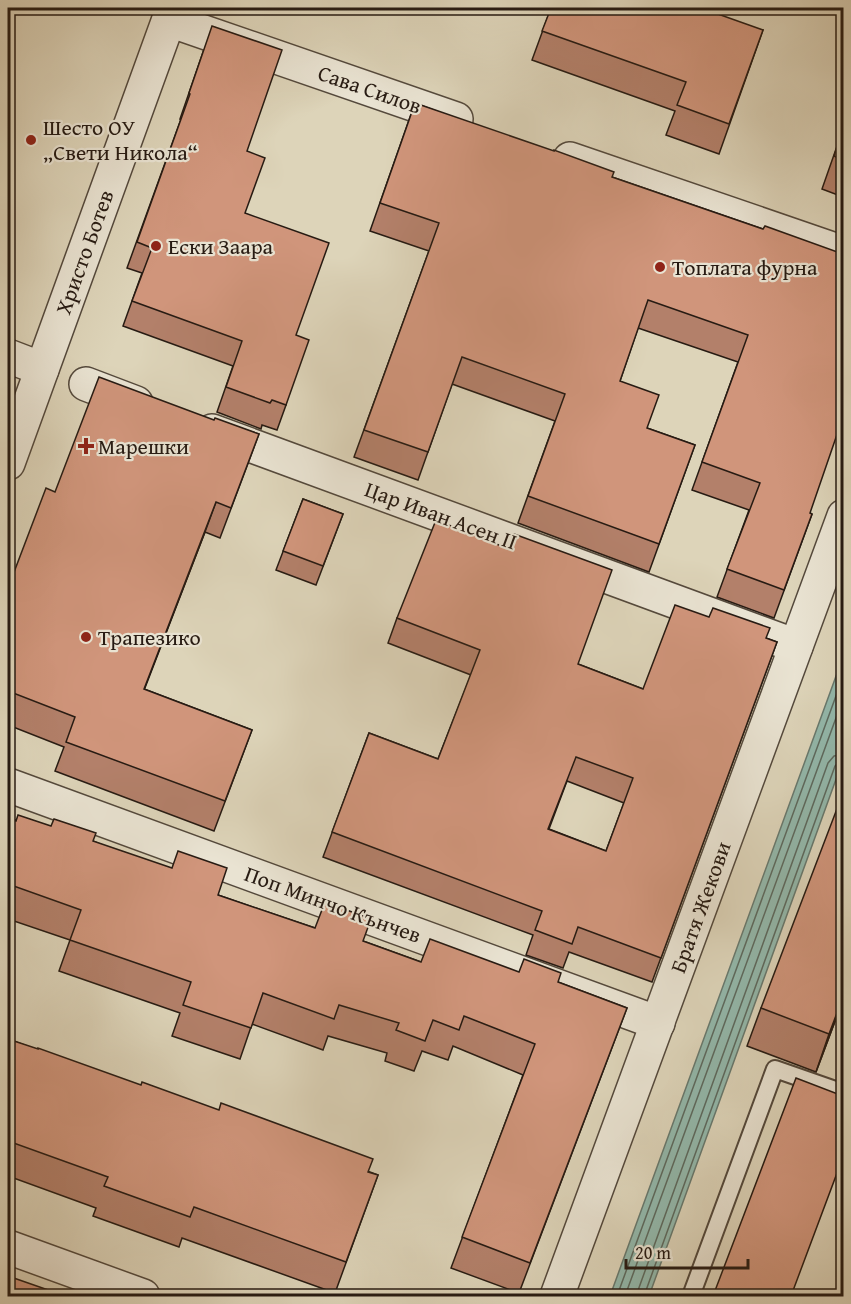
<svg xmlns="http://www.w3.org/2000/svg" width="851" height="1304" font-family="'Gentium Book Plus',serif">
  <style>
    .water { fill: #93b8ab; stroke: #68796e; stroke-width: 1.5 }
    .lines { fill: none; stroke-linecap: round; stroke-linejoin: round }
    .shore { stroke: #5d6a5f; stroke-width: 1.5 }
    .service-casing { stroke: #54493c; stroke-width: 20 }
    .minor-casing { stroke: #54493c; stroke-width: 36 }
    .tertiary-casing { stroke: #54493c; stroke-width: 36 }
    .service { stroke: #e9e3d2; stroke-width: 16 }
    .minor { stroke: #e9e3d2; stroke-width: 33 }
    .tertiary { stroke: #e9e3d2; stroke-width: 33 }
    .wall { fill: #b3806a; stroke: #271b13; stroke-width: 1.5; fill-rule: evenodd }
    .shaded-wall { fill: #926856; stroke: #271b13; stroke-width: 1.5 }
    .building { fill: #d0957b; stroke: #271b13; stroke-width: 1.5; fill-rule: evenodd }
    .poi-dot { fill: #8f2418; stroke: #e9e3d2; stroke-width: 2 }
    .labels { text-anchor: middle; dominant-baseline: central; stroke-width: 4.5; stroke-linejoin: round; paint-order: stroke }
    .street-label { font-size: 22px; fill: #271b13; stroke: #e9e3d2 }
    .poi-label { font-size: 22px; fill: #271b13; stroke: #e9e3d2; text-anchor: start }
  </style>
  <rect width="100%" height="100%" fill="#ddd4b9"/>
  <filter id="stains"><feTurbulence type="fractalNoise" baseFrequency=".00333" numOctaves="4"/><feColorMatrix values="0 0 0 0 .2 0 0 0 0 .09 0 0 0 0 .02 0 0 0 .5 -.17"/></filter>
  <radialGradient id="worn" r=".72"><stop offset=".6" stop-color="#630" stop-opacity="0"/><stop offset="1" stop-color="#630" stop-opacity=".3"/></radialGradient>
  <path class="water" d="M843,657V760L649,1296H610Z"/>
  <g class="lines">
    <g class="shore">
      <path d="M617,1296L844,674"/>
      <path d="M625,1296L844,696"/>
      <path d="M636,1296L828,763L834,756L844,754"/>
      <path d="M644,1296L835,766L839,762L844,761"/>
    </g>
    <defs>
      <path id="service" d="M691,1296L775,1069L844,1093"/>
      <g id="minor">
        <path d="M169,20L456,119"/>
        <path d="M570,159L844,253"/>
        <path d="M8,356L42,369"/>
        <path d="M86,384L136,403"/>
        <path d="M212,431L796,646"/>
        <path d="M8,785L658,1023"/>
        <path d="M557,1296L844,516"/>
      </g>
      <g id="tertiary">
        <path d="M8,463L173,8"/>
        <path d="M8,1247L143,1296"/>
      </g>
    </defs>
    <use href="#service" class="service-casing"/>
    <use href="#minor" class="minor-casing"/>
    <use href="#tertiary" class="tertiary-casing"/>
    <use href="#service" class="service"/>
    <use href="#minor" class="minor"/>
    <use href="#tertiary" class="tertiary"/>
  </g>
  <g class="wall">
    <path d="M551,8L763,30L719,154L666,135L675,111L532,60Z"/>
    <path d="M203,52L247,151L245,213L296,335L286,405L277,430L262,425L261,429L217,412L233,366L123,326L142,273L127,268L181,119H180Z"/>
    <path d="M415,103L612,177L763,229L810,513L812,514L774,618L717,597L749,510L692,490L738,362L638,328L620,381L647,428L695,445L649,572L518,523L555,421L452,384L418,480L354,457L429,251L370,231Z"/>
    <path d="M843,129V197L822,189Z"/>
    <path d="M214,420L259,434L220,538L205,532L144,689L252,730L214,831L55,771L64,747L8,725V588Z"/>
    <path d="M303,499L343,514L316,585L276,570Z"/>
    <path d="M397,618L578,664L643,689L766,638L777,642L652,982L569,952L563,968L526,955L533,935L323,857L369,733L438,759L471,675L388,643ZM567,781L624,803L606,851L549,829Z"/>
    <path d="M8,818L93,841L218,895L315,928L363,941L421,962L519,972L558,982L627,1008L519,1293L451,1268L523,1075L453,1046L448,1060L422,1051L414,1071L385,1061L387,1053L328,1036L323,1050L252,1024L240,1059L172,1036L180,1013L59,971L70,940L8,919Z"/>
    <path d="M843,1000L816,1072L747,1046L761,1008Z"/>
    <path d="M8,1039L378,1175L335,1293L182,1238L179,1247L93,1216L96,1208L8,1176Z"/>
  </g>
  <g class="shaded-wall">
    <path d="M216,502L205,532L133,719L144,689Z"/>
    <path d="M843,997V1000L816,1072L829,1034Z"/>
  </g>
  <g class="building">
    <path d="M551,8H701L763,30L729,124L677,105L686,82L542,31Z"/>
    <path d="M212,26L282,50L247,151L265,158L245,213L329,243L296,335L309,340L286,405L272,400L270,403L226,387L242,341L132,301L152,248L137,242L190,94L189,93Z"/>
    <path d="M415,103L554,151V150L614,172L612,177L763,229L765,226L843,254V417L810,513L812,514L784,590L727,569L760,483L702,462L748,335L648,300L620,381L659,395L647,428L695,445L659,544L528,496L565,394L462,357L428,452L364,430L439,223L380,203Z"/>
    <path d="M843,129V160L834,156Z"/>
    <path d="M99,377L214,420L215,418L259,434L231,508L216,502L144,689L252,730L225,801L66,742L75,717L8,691V588L46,488L55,492Z"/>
    <path d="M303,499L343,514L323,566L283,551Z"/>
    <path d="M436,520L509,549L514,534L612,570L578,664L643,689L675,605L709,617L713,608L770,628L766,638L777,642L661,958L578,927L572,944L535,930L542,911L332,832L369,733L438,759L480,650L397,618ZM576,757L633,778L606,851L548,829Z"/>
    <path d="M843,793V997L829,1034L761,1008Z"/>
    <path d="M18,815L51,826L54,819L96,833L93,841L172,868L178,851L227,868L218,895L315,928L325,902L371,919L363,941L421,962L430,939L519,972L524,959L561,973L558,982L627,1008L530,1263L462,1237L535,1044L464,1016L459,1030L433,1020L425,1041L396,1030L399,1023L339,1005L334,1019L263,993L251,1028L183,1005L191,982L70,940L81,910L8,884V818L16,821Z"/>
    <path d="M8,1039L38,1049V1048L141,1085L142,1082L219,1110L221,1103L373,1159L368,1172L378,1175L346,1262L194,1207L190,1217L104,1186L108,1177L8,1141Z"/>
    <path d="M796,1078L843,1096V1157L791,1296H713Z"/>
    <path d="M8,1276L54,1292L53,1296H8Z"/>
  </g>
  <g class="poi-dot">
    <circle cx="31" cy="140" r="6"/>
    <circle cx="156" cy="246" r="6"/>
    <circle cx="660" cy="267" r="6"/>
    <path d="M83 437h6v6h6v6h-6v6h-6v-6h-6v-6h6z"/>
    <circle cx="86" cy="637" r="6"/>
  </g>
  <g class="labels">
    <g class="street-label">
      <text transform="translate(370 89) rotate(19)">Сава Силов</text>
      <text transform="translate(84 252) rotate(-70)">Христо Ботев</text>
      <text transform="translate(441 515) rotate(20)">Цар Иван Асен II</text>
      <text transform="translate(333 904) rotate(20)">Поп Минчо Кънчев</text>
      <text transform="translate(700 907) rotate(-70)">Братя Жекови</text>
    </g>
    <g class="poi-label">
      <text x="43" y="127">Шесто ОУ<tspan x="43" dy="25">„Свети Никола“</tspan></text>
      <text x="168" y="246">Ески Заара</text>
      <text x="672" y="267">Топлата фурна</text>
      <text x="98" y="446">Марешки</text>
      <text x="98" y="637">Трапезико</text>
    </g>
  </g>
  <rect width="851" height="1304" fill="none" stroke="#ddd4b9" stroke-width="30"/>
  <rect x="9" y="9" width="833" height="1286" fill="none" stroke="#271b13" stroke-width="3"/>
  <rect x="15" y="15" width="821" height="1274" fill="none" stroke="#271b13" stroke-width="1.5"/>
  <path d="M626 1259v9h122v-9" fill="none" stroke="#271b13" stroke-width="3"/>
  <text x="635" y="1259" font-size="18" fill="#271b13" stroke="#e9e3d2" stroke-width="4.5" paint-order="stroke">20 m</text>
  <rect width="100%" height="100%" filter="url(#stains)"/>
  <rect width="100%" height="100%" fill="url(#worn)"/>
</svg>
